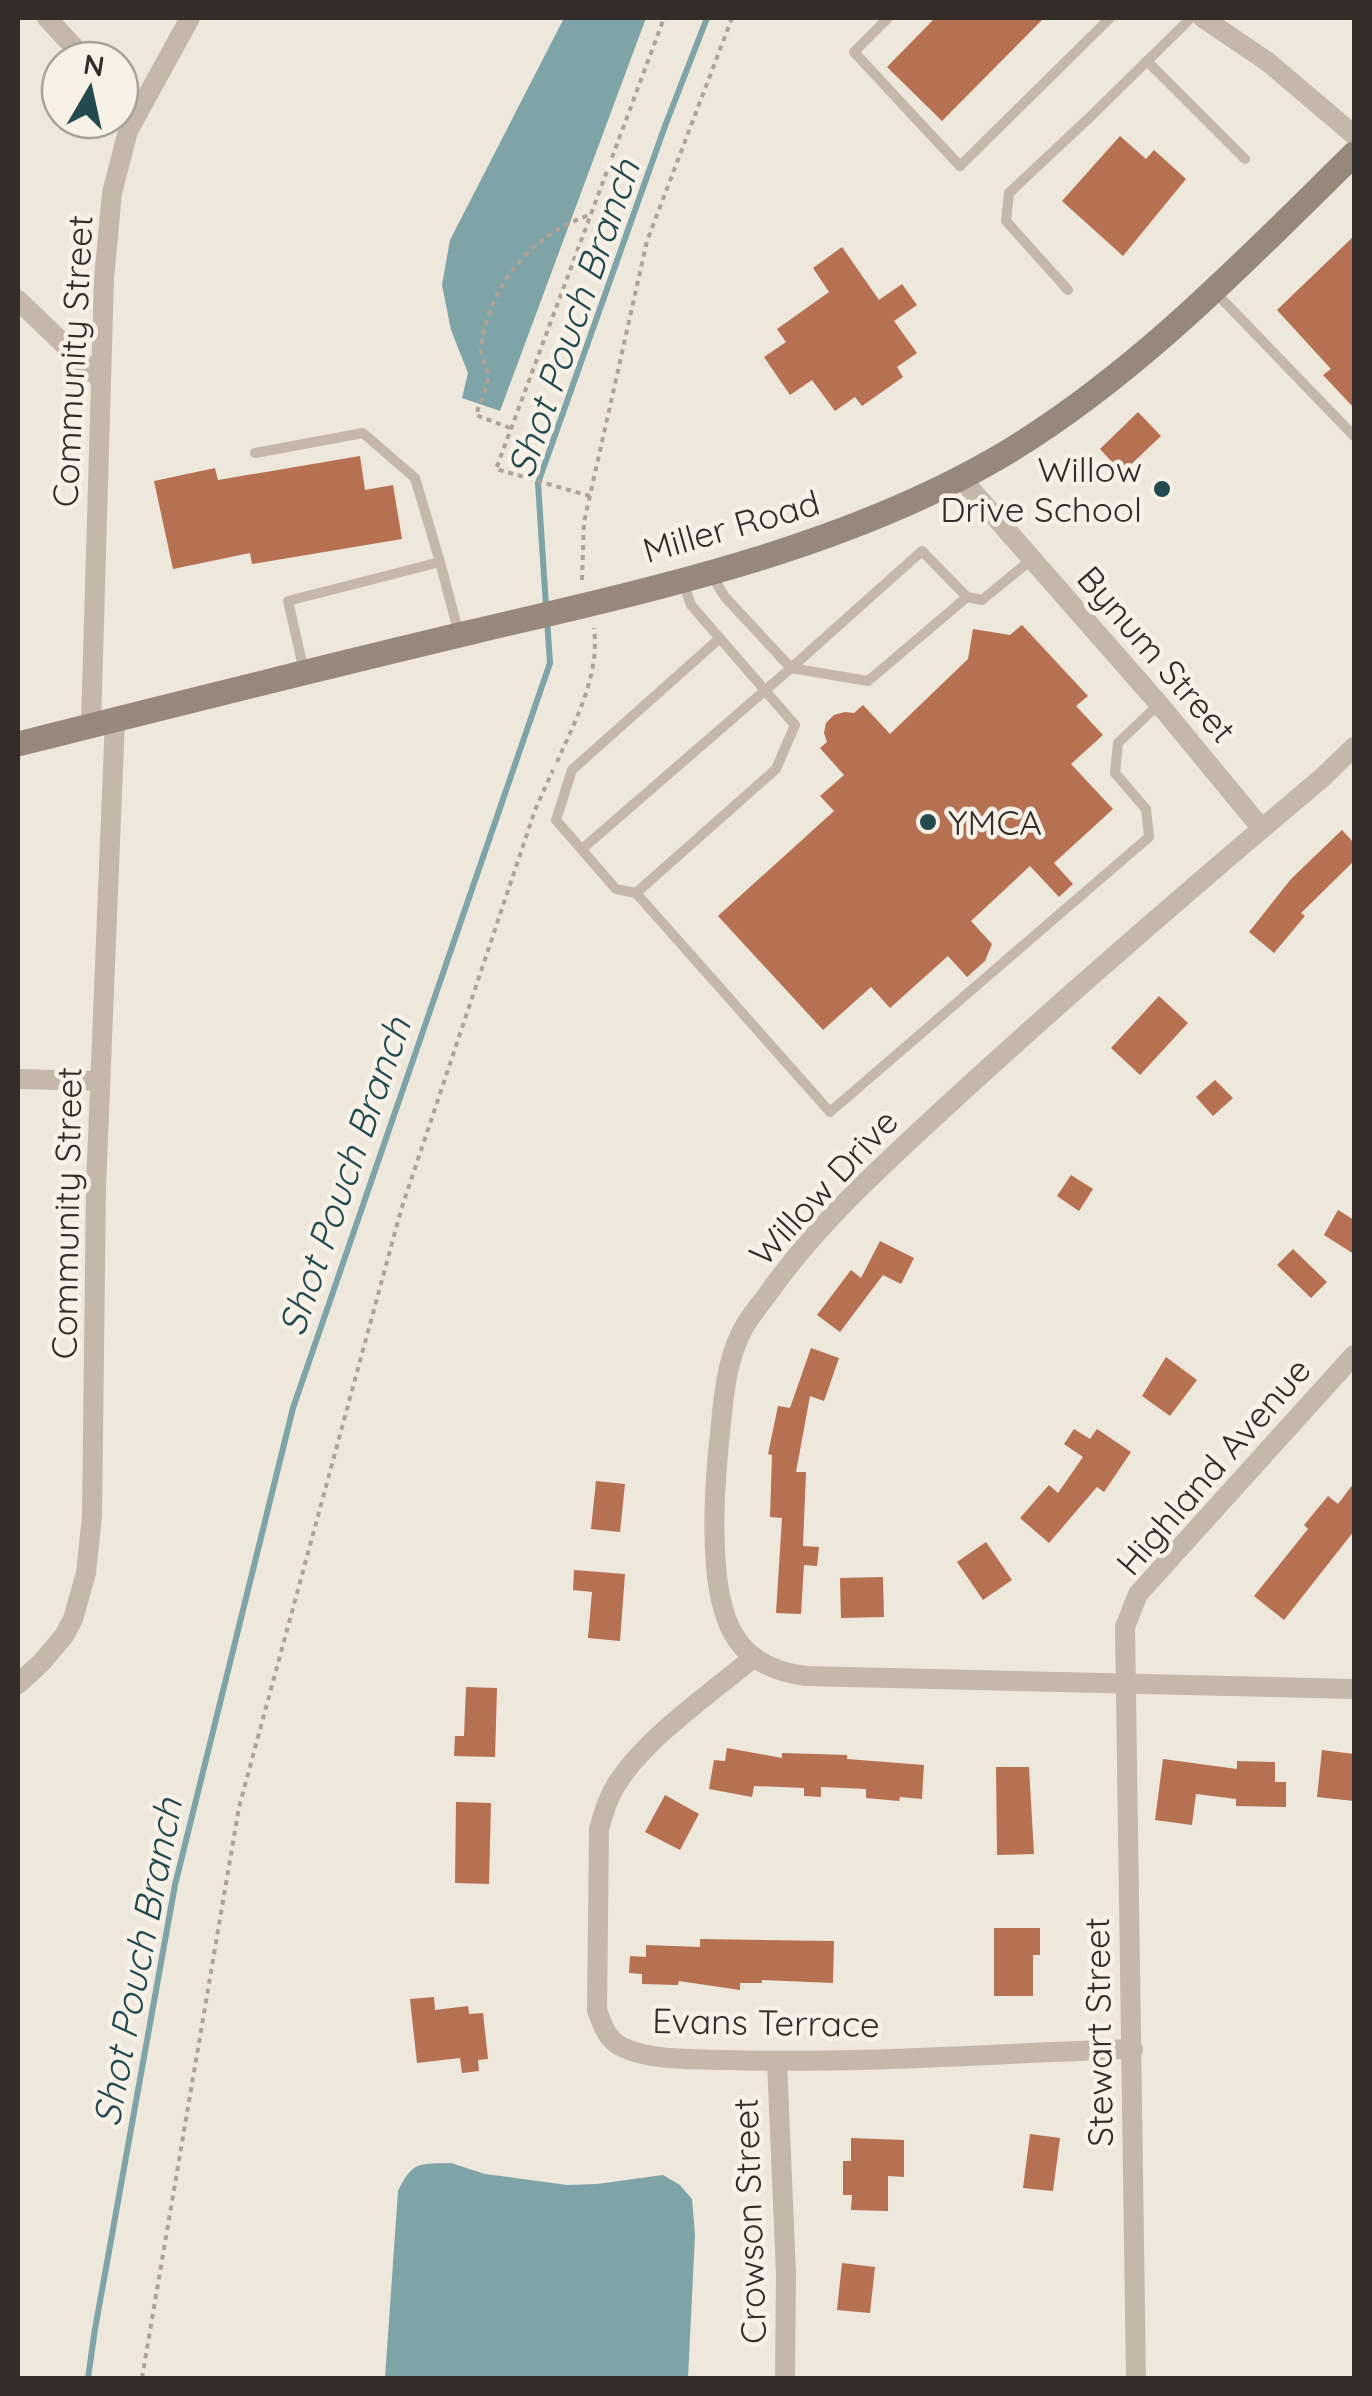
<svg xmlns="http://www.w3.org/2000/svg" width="1372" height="2396" font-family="Quicksand,sans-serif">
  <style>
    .water { fill: #7fa4a8 }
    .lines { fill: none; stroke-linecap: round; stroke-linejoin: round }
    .stream { stroke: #7fa4a8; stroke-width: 6 }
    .building { fill: #b67052 }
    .path { stroke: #b0a294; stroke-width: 4; stroke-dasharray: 5 5; stroke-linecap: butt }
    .lane { stroke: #c5b7aa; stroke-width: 10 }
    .street { stroke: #c5b7aa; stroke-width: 20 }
    .secondary { stroke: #98877b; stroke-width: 25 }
    .poi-dot { fill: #234a4f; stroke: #f7f1e8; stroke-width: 4 }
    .labels { text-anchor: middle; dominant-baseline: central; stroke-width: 9; stroke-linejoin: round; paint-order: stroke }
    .street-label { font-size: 35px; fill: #332c28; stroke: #f7f1e8 }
    .poi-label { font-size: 35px; fill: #332c28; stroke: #f7f1e8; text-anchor: end }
    .water-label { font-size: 38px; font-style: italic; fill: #234a4f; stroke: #f7f1e8 }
  </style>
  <rect width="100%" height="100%" fill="#eee7dc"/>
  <g class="water">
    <path d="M564,18H646L500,411L462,398L468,373L451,330L442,285L450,240Z"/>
    <path d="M451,2163L485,2174L567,2185L597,2184L663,2175L680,2185L692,2199L695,2235L688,2378H385L398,2191C413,2160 420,2164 451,2163Z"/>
  </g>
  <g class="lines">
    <g class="stream">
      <path d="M546,606L538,483L665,126L707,18"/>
      <path d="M88,2378L95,2329L175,1885L293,1408L550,663L547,619"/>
    </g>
  </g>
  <g class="building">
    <path d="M935,18H1044L942,121L887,67Z"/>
    <path d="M1120,136L1146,159L1154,150L1186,179L1123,256L1062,201Z"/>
    <path d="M1354,236V408L1323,375L1331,369L1277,310Z"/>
    <path d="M842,247L879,300L902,284L917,305L894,321L917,353L897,367L903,377L862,406L855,397L835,411L812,380L790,395L764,357L786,342L777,329L829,292L813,268Z"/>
    <path d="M1138,412L1161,436L1122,473L1100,449Z"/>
    <path d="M360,456L365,490L393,485L402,539L252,564L250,553L173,569L154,481L215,468L218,480Z"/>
    <path d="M1022,625L1088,696L1076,706L1103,735L1071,764L1113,809L1054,863L1073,884L1059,897L1030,866L971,921L992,944L985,961L967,977L948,956L890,1008L871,987L823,1030L718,916L834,811L820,796L844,775L820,748L827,742L824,733L826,723L834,715L845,712L854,713L863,705L890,734L968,659L973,629L1010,635Z"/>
    <path d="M1342,830L1354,843V861L1301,913L1305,916L1274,953L1249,932L1291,879Z"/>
    <path d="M1159,996L1188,1023L1140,1075L1111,1048Z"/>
    <path d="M1215,1080L1233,1098L1213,1116L1196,1097Z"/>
    <path d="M1071,1175L1093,1189L1079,1211L1057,1196Z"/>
    <path d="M1338,1210L1354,1220V1254L1324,1235Z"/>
    <path d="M880,1241L914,1258L901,1284L883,1275L840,1332L817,1315L851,1270L861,1278Z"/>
    <path d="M1293,1249L1327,1282L1311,1298L1277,1265Z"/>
    <path d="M811,1348L839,1358L824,1401L810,1396L796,1472H806L803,1546L819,1547L817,1566L804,1565L801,1614L776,1613L782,1518L770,1517L772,1455L768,1454L778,1406L790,1408Z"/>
    <path d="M1166,1357L1197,1380L1170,1416L1142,1396Z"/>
    <path d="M1074,1429L1090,1439L1097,1429L1131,1452L1104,1492L1097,1487L1049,1543L1020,1518L1049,1485L1058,1493L1083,1457L1064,1444Z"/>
    <path d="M596,1481L625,1484L620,1532L591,1529Z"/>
    <path d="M1354,1483V1531L1284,1620L1254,1596L1308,1529L1304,1525L1328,1496L1338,1504Z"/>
    <path d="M986,1542L1012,1580L983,1600L957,1562Z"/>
    <path d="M574,1570L625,1574L620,1641L588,1638L592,1592L573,1590Z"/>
    <path d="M883,1577L884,1617L841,1618L840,1578Z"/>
    <path d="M466,1687L497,1688L495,1757L454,1756L455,1736H464Z"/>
    <path d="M727,1748L782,1758V1753L847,1755V1759L924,1765L922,1799L900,1797L899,1801L866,1798V1789L821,1787V1797L804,1796V1788L754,1786L752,1797L709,1789L714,1760L725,1761Z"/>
    <path d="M1322,1750L1354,1754V1801L1317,1797Z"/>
    <path d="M1163,1759L1237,1769V1761L1275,1762V1782H1286V1807L1236,1806V1799L1196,1794L1192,1825L1155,1820Z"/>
    <path d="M996,1767H1029L1034,1854L997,1855Z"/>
    <path d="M665,1795L699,1814L680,1850L645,1832Z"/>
    <path d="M456,1802L491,1803L489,1884L455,1883Z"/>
    <path d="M994,1928H1040V1955H1033V1996H994Z"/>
    <path d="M700,1939L834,1941L833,1983L762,1980V1983H740V1990L679,1981L678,1985L642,1984V1974L629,1973L630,1956L646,1957V1945L700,1947Z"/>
    <path d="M434,1997L435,2010L468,2006L469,2014L483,2013L488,2059L478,2060L479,2071L462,2073L460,2058L417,2063L410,1999Z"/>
    <path d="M1030,2134L1060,2138L1053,2191L1023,2188Z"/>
    <path d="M851,2138L904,2140V2177L888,2176V2211L851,2210L852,2195H843V2161H851Z"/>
    <path d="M842,2263L875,2267L870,2313L837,2310Z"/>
  </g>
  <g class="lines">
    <g class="path">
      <path d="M510,428L476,415C479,404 488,388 488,377C488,367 480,358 481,347C489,286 532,233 590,215"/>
      <path d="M590,496L496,469L664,18"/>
      <path d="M582,580L584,522L647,241L732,18"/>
      <path d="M557,762C576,719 600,675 594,628"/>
      <path d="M142,2378L239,1807L401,1210L535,810L553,770"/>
    </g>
    <g class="lane">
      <path d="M888,18L854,52L960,166L1110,18"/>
      <path d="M1147,61L1245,159"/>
      <path d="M1068,290L1006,221L1009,193L1090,117L1191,18"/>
      <path d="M1215,292L1354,436"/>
      <path d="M255,453L363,433L415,478L440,562L288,601L304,671"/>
      <path d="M440,562L459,634"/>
      <path d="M967,597L982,600L1032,559"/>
      <path d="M720,638L572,770L556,820L616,889L636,893L830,1112L1149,837L1146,809L1115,773L1118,743L1159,704"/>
      <path d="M582,849L791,668L922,551L967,597L868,681L791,668L725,597L710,573"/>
      <path d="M636,893L776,769L795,725L691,605L682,580"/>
    </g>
    <g class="street">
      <path d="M47,18L86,60"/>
      <path d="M1203,18L1268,62L1354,135"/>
      <path d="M120,96L137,115"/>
      <path d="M18,300L101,380"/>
      <path d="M961,478L1159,704L1262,829"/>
      <path d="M91,725L104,279L112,193L128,131L190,18"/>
      <path d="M1354,747L1323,777C1188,891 1054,1006 925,1126C869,1178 814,1229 770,1291C760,1305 747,1319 740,1335C727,1363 724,1392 721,1423C716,1470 712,1518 716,1566C721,1628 740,1668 806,1676L1354,1689"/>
      <path d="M18,1079L100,1081"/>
      <path d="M753,1658C712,1692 650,1735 620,1779C609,1794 604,1812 599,1829L597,2010C602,2024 607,2040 622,2047C650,2061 696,2059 727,2060C861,2064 999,2053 1133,2049"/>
      <path d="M18,1684L41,1663L64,1636L73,1619L86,1573L92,1516L96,1187L115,719"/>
      <path d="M777,2061L786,2274L785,2378"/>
      <path d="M1136,2378L1125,1627L1138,1594L1354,1355"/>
    </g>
    <path class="secondary" d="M18,744C169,706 320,668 472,632C653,589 844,549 1006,453C1138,373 1245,261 1354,154"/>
  </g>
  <g class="poi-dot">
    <circle cx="1162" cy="489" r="10"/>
    <circle cx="928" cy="822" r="10"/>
  </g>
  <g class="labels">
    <g class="street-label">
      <text transform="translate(72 361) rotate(-87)">Community Street</text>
      <text transform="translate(731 526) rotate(-16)">Miller Road</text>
      <text transform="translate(1157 654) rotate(49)">Bynum Street</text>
      <text transform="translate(823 1187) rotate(-47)">Willow Drive</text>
      <text transform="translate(66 1213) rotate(-89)">Community Street</text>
      <text transform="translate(1213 1466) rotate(-49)">Highland Avenue</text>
      <text transform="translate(766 2022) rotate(1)">Evans Terrace</text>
      <text transform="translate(1098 2032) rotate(-91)">Stewart Street</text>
      <text transform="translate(749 2221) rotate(-92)">Crowson Street</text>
    </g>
    <g class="poi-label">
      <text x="1142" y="469">Willow<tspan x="1142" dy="40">Drive School</tspan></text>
      <text x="948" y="822" text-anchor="start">YMCA</text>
    </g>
    <g class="water-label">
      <text transform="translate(573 318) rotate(-71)">Shot Pouch Branch</text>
      <text transform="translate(344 1176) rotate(-71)">Shot Pouch Branch</text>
      <text transform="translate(137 1962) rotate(-79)">Shot Pouch Branch</text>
    </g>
  </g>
  <rect width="1372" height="2396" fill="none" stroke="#332c28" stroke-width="40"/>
  <g transform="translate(90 90) rotate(9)"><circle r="48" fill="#f7f1e8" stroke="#a9a29b" stroke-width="2.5"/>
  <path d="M0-8L18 38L0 25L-18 38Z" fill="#234a4f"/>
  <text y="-15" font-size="28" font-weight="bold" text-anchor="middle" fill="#332c28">N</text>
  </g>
</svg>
